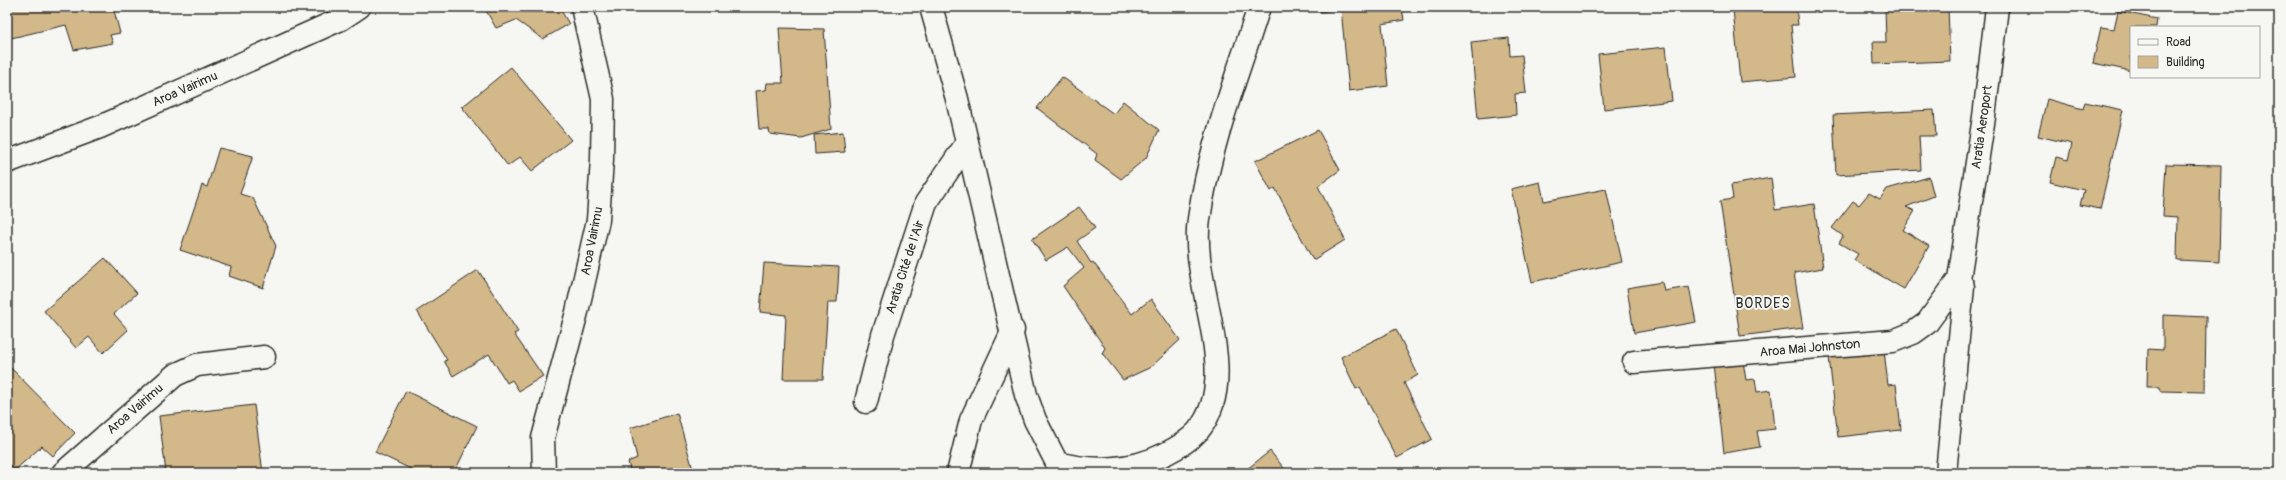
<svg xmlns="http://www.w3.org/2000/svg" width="2286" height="480" font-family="Pangolin,sans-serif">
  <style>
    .building { fill: #d3b889; stroke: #2b2b2b }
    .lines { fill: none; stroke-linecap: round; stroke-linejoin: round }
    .lane-casing { stroke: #2b2b2b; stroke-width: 23 }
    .street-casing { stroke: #2b2b2b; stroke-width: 25 }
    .lane { stroke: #f6f6f2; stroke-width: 20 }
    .street { stroke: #f6f6f2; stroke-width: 22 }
    .labels { text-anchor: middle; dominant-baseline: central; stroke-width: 4; stroke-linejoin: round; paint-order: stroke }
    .street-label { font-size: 13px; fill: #2b2b2b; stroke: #f6f6f2 }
    .neighbourhood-label { font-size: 14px; letter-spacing: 1px; fill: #2b2b2b; stroke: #f6f6f2 }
  </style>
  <rect width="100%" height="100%" fill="#f6f6f2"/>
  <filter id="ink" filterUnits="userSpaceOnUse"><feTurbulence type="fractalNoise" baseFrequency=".025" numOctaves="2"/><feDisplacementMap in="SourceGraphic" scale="8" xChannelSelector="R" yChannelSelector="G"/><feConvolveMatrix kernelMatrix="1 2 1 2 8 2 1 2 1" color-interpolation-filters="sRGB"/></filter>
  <g filter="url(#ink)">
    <g class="building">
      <path d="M7,7H113L120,33L110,35L113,43L74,50L66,25L7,39Z"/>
      <path d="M484,7H559L569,24L543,39L516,20L496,28Z"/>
      <path d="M1319,7H1402L1404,20L1382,24L1388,86L1349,91L1341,9L1320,12Z"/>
      <path d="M1757,7H1796L1798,25H1791L1796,77L1740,82L1733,9Z"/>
      <path d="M1885,7H1948L1950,61L1874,64L1873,42H1886Z"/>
      <path d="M2118,11L2157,19L2156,27H2131V71L2093,63L2101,27L2114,29Z"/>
      <path d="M779,28L824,29L831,129L801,138L770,134L769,129H759L756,91L766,90L767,83H783Z"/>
      <path d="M1509,38L1510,56L1522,55L1526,93L1515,94L1516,115L1478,119L1471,42Z"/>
      <path d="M1666,47L1672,101L1604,109L1598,54Z"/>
      <path d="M511,67L571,140L532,171L520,157L508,166L462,107Z"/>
      <path d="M1062,77L1114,114L1123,101L1159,130L1146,158L1121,179L1095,160L1097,154L1037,108Z"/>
      <path d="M2047,99L2083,109L2085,102L2123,110L2100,209L2080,205L2084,190L2050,182L2056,157L2068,160L2072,144L2038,136Z"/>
      <path d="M1934,110L1936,136H1919L1921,170L1836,175L1833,115Z"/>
      <path d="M1318,130L1340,170L1318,186L1345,240L1313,260L1275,188L1271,191L1255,161Z"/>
      <path d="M843,132L845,152L815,154L814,135Z"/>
      <path d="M219,148L253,156L240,194L253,198L276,246L263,288L229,276L231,267L180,250L202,185L207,187Z"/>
      <path d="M2166,164L2221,165L2219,262L2177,260L2178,217L2163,216Z"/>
      <path d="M1929,177L1934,196L1906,207L1915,211L1903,230L1929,246L1904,289L1854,260L1858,254L1839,243L1843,236L1832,228L1853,201L1859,205L1869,193L1880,199L1887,189Z"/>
      <path d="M1771,178L1775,210L1814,204L1823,268L1794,273L1803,328L1740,336L1720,201L1733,199L1731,185Z"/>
      <path d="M1540,182L1544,201L1606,189L1622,262L1532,282L1511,189Z"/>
      <path d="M1079,207L1095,228L1077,241L1091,263L1093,262L1132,314L1151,299L1180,340L1151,367L1123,380L1102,353L1105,348L1063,286L1084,268L1068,247L1046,260L1032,239Z"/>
      <path d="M105,258L137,293L114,314L128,330L103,353L89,337L76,348L44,311Z"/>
      <path d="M764,263L839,267L837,302H828L823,379H783L786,315L760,312Z"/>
      <path d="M478,270L518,332L514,334L543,376L519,391L512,380L507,383L489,354L453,376L444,361L447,360L417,311Z"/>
      <path d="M1662,282L1664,291L1689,287L1696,322L1634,333L1627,288Z"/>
      <path d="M2163,315L2206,317L2205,392L2161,391L2160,387H2147L2148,349L2163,350Z"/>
      <path d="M1396,329L1418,375L1404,383L1432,439L1397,458L1360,387L1356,389L1341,357Z"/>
      <path d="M1884,350L1888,385L1896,384L1901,430L1838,437L1829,357Z"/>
      <path d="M1743,361L1746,380L1755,379L1757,392L1771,390L1775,429L1757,431L1760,447L1724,453L1714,364Z"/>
      <path d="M11,368L75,433L53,456L42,446L15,470L7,462V372Z"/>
      <path d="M406,391L477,426L454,473H419L375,452Z"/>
      <path d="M254,405L263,473H166L159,416Z"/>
      <path d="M677,413L694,473H631L628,462L637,458L630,428Z"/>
      <path d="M1270,451L1288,473H1242Z"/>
    </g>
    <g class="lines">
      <defs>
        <path id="lane" d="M1946,473L1964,286L1959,279"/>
        <g id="street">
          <path d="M931,7L957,99L1026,395L1035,420L1057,463L1059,473"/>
          <path d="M7,162L100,127L341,19L359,7"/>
          <path d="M1634,362L1893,341L1913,333L1927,323L1959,279L1984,117L1997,7"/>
          <path d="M866,402L883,335L926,203L967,143"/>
          <path d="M1057,463C1092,472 1132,471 1165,454C1177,448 1189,441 1198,431C1244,375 1189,285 1199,219C1209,146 1237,77 1259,7"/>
          <path d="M63,473L175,375L197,365L264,357"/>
          <path d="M544,473L543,438L577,312L598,220L602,159L603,99L582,7"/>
          <path d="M958,473L971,420L1013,330"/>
        </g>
      </defs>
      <use href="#lane" class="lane-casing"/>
      <use href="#street" class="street-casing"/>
      <use href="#lane" class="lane"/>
      <use href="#street" class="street"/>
    </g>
  </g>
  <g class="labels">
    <g class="street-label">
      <text transform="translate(185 89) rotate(-24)">Aroa Vairimu</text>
      <text transform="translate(1982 127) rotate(-82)">Aratia Aeroport</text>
      <text transform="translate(592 241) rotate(-79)">Aroa Vairimu</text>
      <text transform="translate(905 267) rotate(-72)">Aratia Cité de l'Air</text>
      <text transform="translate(1810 348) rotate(-5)">Aroa Mai Johnston</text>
      <text transform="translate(135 409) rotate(-41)">Aroa Vairimu</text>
    </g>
    <g class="neighbourhood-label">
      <text x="1763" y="303">BORDES</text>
    </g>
  </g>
  <rect width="2286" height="480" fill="none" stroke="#f6f6f2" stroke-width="24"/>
  <rect x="12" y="12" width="2262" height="456" fill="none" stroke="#2b2b2b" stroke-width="1.5" filter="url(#ink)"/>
  <rect x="2130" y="26" width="130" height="52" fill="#f6f6f2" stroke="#a5a5a2"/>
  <rect x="2138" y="39" width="20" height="6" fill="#f6f6f2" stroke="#a5a5a2"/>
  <text x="2166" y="46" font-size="12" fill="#2b2b2b">Road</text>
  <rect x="2138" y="56" width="20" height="12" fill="#d3b889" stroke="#a5a5a2"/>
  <text x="2166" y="66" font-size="12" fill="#2b2b2b">Building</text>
</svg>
